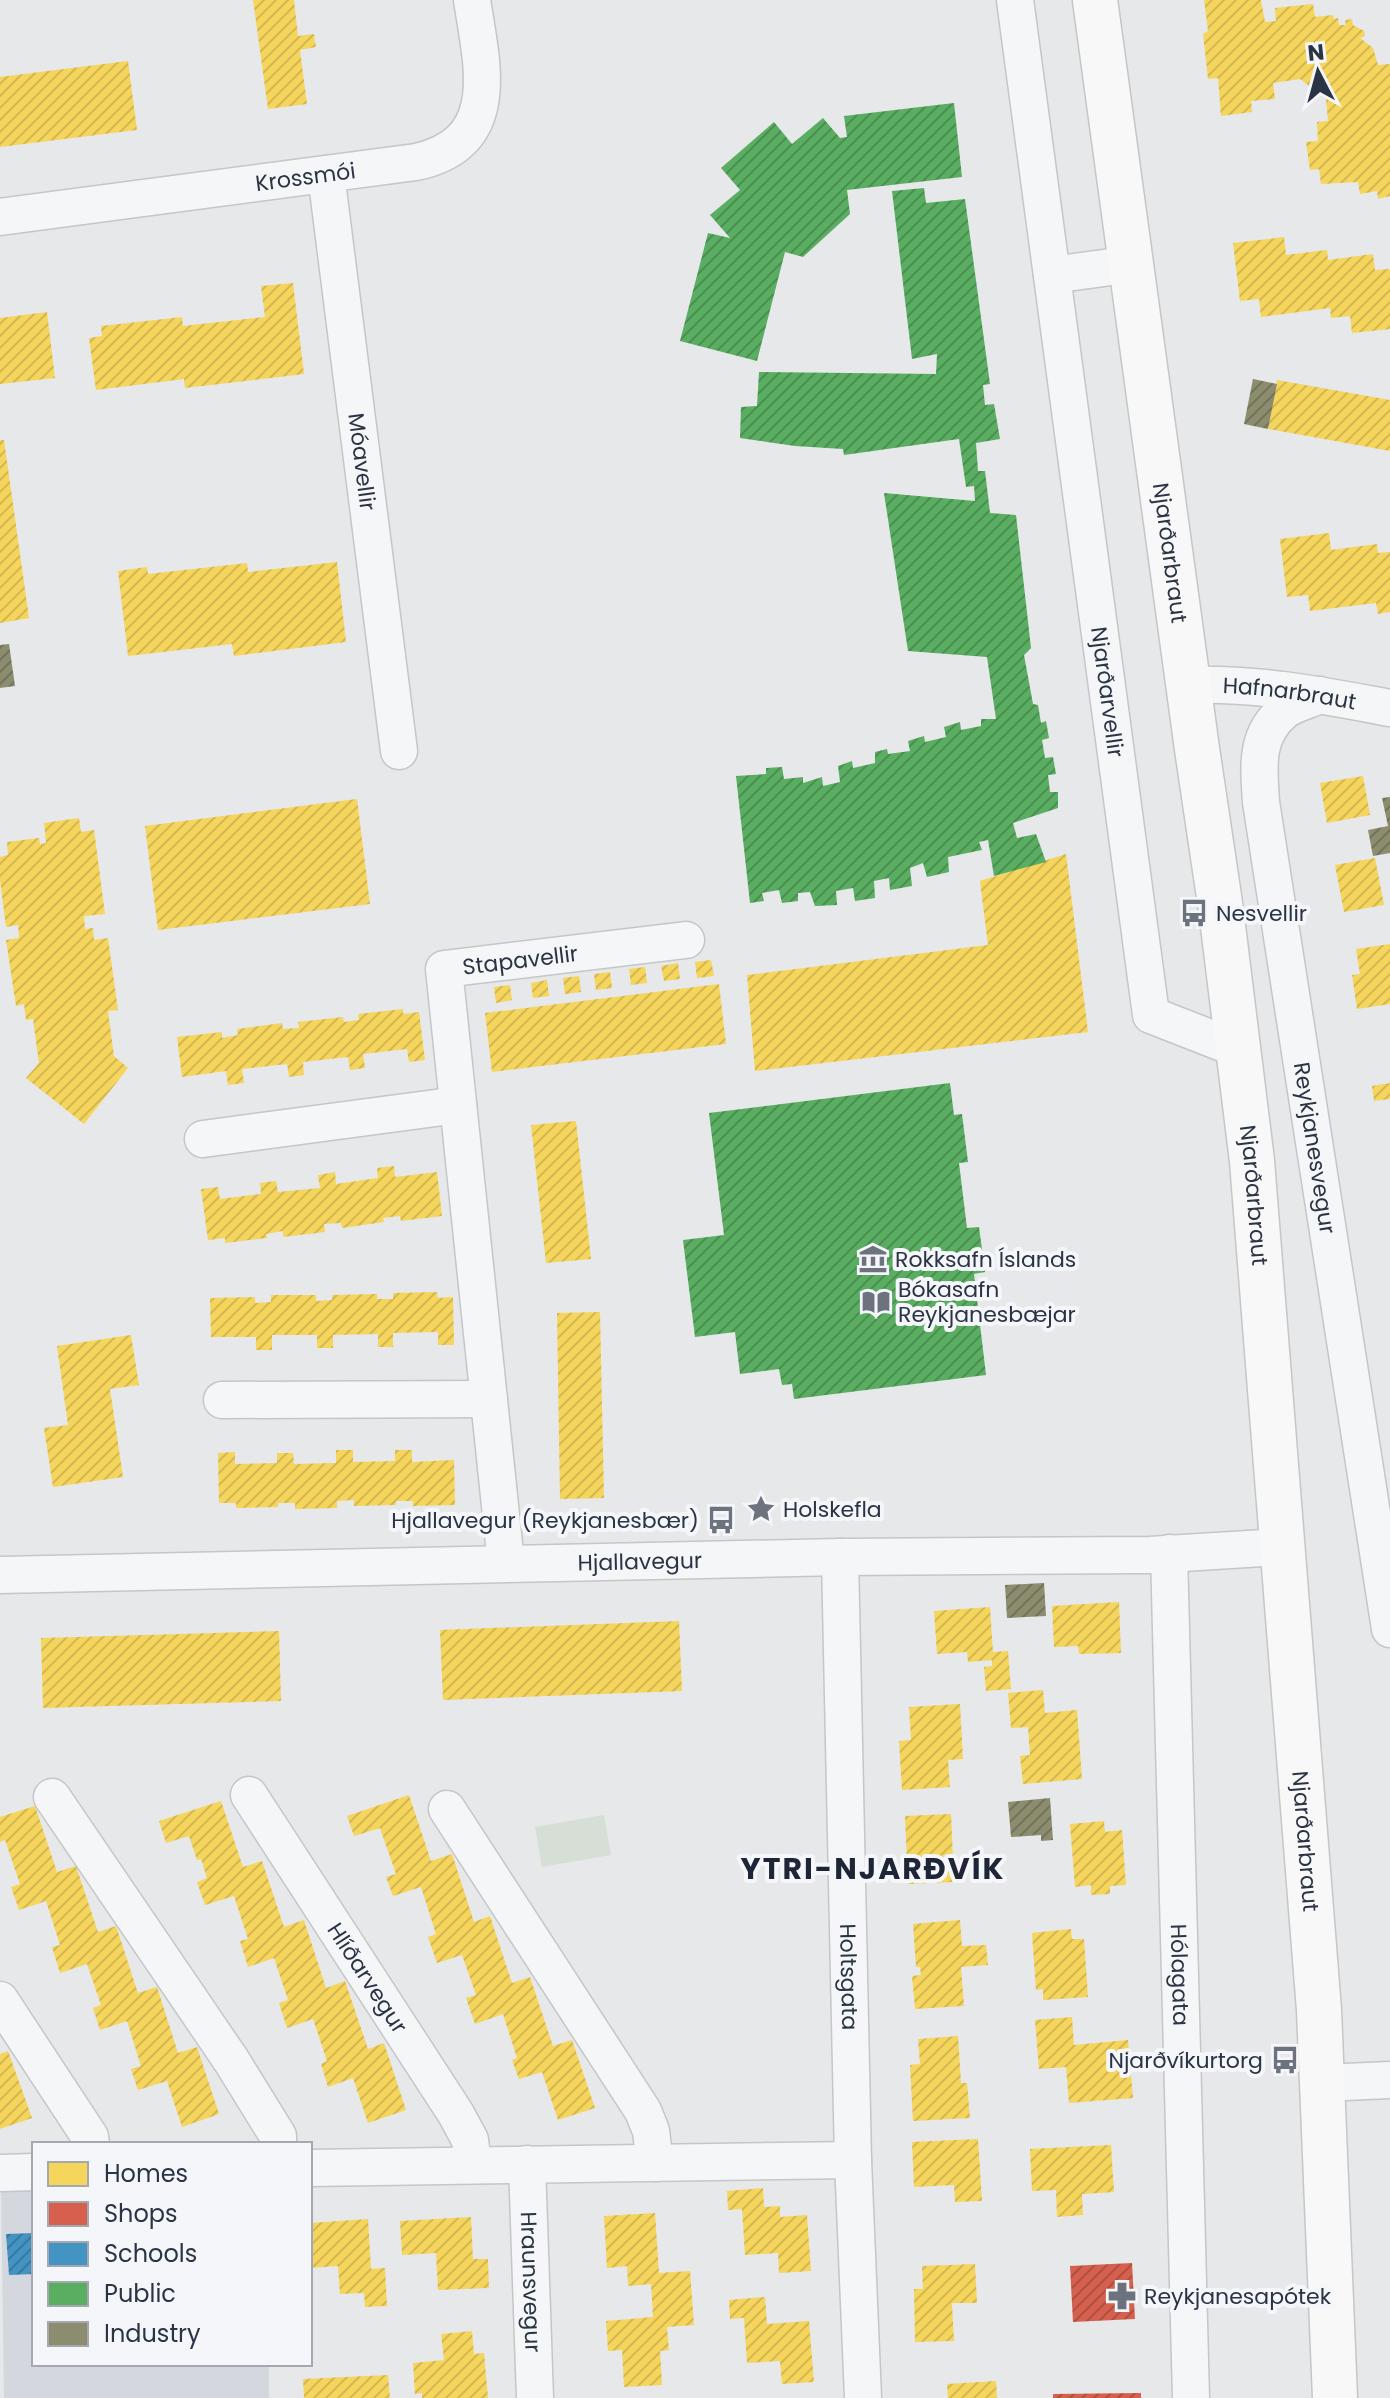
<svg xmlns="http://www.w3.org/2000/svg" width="1390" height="2398" font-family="Poppins,sans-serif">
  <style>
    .built { fill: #d4d7dd }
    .green { fill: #d6ded6 }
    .homes { fill: url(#homes-hatch) }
    .shops { fill: url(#shops-hatch) }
    .schools { fill: url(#schools-hatch) }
    .public { fill: url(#public-hatch) }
    .industry { fill: url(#industry-hatch) }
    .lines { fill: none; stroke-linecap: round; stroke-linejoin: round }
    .minor-casing { stroke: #c4c6c8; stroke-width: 39 }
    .secondary-casing { stroke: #c4c6c8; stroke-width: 47 }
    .minor { stroke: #f5f6f7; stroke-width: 36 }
    .secondary { stroke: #f8f8f8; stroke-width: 44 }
    .labels { text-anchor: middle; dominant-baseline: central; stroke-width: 8; stroke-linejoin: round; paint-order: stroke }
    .street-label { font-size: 22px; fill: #2b3445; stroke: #f4f6f9 }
    .poi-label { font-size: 22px; fill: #2b3445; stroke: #f4f6f9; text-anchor: start }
    .district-label { font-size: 30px; font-weight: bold; letter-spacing: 2px; fill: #1d2536; stroke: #f4f6f9 }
  </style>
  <defs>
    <pattern id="homes-hatch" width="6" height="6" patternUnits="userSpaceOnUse" patternTransform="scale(2)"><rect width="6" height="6" fill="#f6d55c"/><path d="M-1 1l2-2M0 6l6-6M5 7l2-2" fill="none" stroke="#d3b751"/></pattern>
    <pattern id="shops-hatch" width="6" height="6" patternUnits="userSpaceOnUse" patternTransform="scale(2)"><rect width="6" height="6" fill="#d6604d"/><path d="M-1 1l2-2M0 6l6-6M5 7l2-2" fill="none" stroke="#ae5042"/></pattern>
    <pattern id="schools-hatch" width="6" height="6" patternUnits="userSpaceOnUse" patternTransform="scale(2)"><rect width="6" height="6" fill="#4393c3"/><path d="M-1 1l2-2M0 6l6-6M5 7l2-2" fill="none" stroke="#3879a0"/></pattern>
    <pattern id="public-hatch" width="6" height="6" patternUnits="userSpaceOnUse" patternTransform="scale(2)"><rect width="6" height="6" fill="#5aae61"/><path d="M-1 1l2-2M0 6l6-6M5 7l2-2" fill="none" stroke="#4b8e52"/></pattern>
    <pattern id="industry-hatch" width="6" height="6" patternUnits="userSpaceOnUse" patternTransform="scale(2)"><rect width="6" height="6" fill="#8c8c6e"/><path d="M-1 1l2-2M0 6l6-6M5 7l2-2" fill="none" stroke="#73735c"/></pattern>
  </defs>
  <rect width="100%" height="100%" fill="#e6e8ea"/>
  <path class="built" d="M1,2188H34V2364H269V2398H4Z"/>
  <path class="green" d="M604,1815L611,1855L542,1867L535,1827Z"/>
  <g class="homes">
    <path d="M253,0H294L298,36L314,34L316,47L300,50L307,104L268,109Z"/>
    <path d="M1204,0H1261L1265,22L1276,21L1275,8L1313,4L1315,17L1333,15L1334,19L1338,18L1339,25H1346L1345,20L1352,19L1353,25L1364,31L1365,36L1360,38L1373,48L1378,65L1390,64V196L1378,199L1377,191L1360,194L1358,182L1321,184L1319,169L1310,170L1306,142L1318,141L1317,122L1328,121L1326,99L1300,79L1273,83L1275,99L1251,101L1252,112L1221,116L1218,78L1208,79L1203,34L1208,31Z"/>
    <path d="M128,61L137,130L0,147V77Z"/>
    <path d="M1284,237L1286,255L1327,250L1328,260L1373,254L1375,270L1390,269V329L1352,333L1350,316L1331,318L1330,308L1261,317L1259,299L1240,301L1233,243Z"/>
    <path d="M293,283L304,374L185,388L184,379L96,390L89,338L102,336L101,326L182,317L183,326L265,317L261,286Z"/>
    <path d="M47,312L55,378L0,384V318Z"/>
    <path d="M1277,380L1390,400V451L1268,429Z"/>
    <path d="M0,440H4L29,618L0,623Z"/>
    <path d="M1329,533L1331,550L1377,544L1378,553L1390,552V612L1378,614L1376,603L1310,611L1308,595L1287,597L1280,539Z"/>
    <path d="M337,562L346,642L234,656L232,644L128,656L118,571L147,567L148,574L247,563L248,572Z"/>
    <path d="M1363,776L1370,815L1327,823L1320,783Z"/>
    <path d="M357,799L370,904L158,930L145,826Z"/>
    <path d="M79,818L81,832L94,830L105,914L84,916L85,929L93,928L94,940L108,938L118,1010L108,1011L114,1056L128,1068L84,1124L26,1078L39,1063L33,1019L26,1020L24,1004L16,1006L6,940L19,938L18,925L6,927L0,880V857L8,855L7,842L39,838L40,844L46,843L44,823Z"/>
    <path d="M1066,854L1088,1032L755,1071L747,975L988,945L980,881Z"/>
    <path d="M1375,858L1384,905L1344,912L1335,865Z"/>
    <path d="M1390,944V1004L1357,1009L1352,975L1360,974L1356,949Z"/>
    <path d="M711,960L714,976L697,978L695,962Z"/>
    <path d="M678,963L680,979L664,981L661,966Z"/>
    <path d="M645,967L647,983L631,985L629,969Z"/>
    <path d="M610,972L612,988L596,990L594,974Z"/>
    <path d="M579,976L581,992L565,994L563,978Z"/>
    <path d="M547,980L549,996L533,998L531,983Z"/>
    <path d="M719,984L726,1044L492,1072L485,1013Z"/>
    <path d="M510,985L512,1000L496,1003L494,987Z"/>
    <path d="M403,1009V1014L419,1012L425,1060L409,1062L407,1049L363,1054L365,1068L350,1070L348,1057L303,1062L304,1075L289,1077L287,1064L242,1069L244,1083L228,1085L226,1071L182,1077L177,1037L222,1032V1038L238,1035L237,1029L282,1023L283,1029L299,1028L298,1022L343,1017L344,1022L359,1020L358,1014Z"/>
    <path d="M1390,1083V1099L1374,1101L1372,1086Z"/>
    <path d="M576,1121L591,1259L546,1263L531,1125Z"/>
    <path d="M394,1166L395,1177L437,1172L442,1216L401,1221L400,1216L383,1218L384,1222L342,1228L341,1223L324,1224L325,1232L283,1237V1231L266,1234L267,1238L225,1243V1238L208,1240L201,1189L218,1187L220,1199L261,1194L260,1183L276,1181L278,1192L320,1188L318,1175L335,1172L336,1184L378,1178L377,1168Z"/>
    <path d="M437,1292L438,1298L453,1297L454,1345H438V1332L393,1333V1347H378V1334L333,1335V1348H317V1335H272V1350H256V1337H211L210,1298L255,1297V1303L271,1302V1295H316V1301L332,1300V1295L377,1294V1299H393V1293Z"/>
    <path d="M600,1312L604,1498L560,1499L557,1313Z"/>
    <path d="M131,1335L139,1385L110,1389L123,1477L53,1487L44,1428L68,1425L57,1346Z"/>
    <path d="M336,1450H353V1462L395,1461V1450H412V1462L454,1460L455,1505L413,1506V1501H396V1505L354,1506V1500L337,1501V1508L295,1509V1503H278V1507L236,1508V1503H219L218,1453L235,1452V1464L277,1463V1453H293L294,1464L336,1463Z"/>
    <path d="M1119,1602L1121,1653L1079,1654L1078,1646L1054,1647L1052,1606Z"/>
    <path d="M990,1607L993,1652L1008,1651L1011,1689L986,1691L984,1667L992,1666V1660L968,1662L967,1652L937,1654L934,1611Z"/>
    <path d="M679,1621L682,1691L443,1700L440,1630Z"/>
    <path d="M279,1631L281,1701L43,1708L41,1638Z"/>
    <path d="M1043,1690L1045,1713L1077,1710L1082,1779L1023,1784L1020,1756L1030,1755L1028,1727L1011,1728L1008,1693Z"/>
    <path d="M960,1704L963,1759L948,1760L950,1787L902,1790L899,1741L911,1740L909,1707Z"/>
    <path d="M409,1795L431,1861L452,1854L474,1922L490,1916L512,1983L530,1977L553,2046L572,2040L595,2108L558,2120L542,2072L519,2079L512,2060L517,2058L503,2014L475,2024L466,1998L476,1995L462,1955L437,1963L428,1937L436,1934L421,1887L393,1896L386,1877L396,1874L380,1828L354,1836L347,1816Z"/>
    <path d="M221,1801L243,1867L262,1861L284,1927L304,1920L326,1988L345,1981L368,2049L384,2043L406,2110L368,2123L353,2078L328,2087L321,2064L327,2061L313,2019L287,2028L279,2003L288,2000L274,1958L248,1967L240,1941L248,1939L234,1896L205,1905L197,1882L207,1878L201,1859L197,1860L189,1836L166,1843L159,1821Z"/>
    <path d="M35,1806L57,1872L76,1866L98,1932L116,1926L138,1993L157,1987L178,2053L197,2047L219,2114L182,2127L167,2081L138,2090L131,2069L141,2066L127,2021L100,2030L93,2008L101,2005L87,1964L60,1973L52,1947L60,1945L46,1901L19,1910L11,1887L20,1884L5,1840L0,1842V1817Z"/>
    <path d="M951,1814L954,1882L908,1884L905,1816Z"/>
    <path d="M1104,1821L1105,1832L1122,1830L1126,1885L1110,1886V1894L1091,1895V1885L1075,1887L1070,1824Z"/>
    <path d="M960,1920L962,1946L986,1945L988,1965L961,1967L964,2006L915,2009L912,1976L921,1975L920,1967H916L913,1924Z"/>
    <path d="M1071,1929L1072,1939H1084L1088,1997L1043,2000V1989L1036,1990L1032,1933Z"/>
    <path d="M1072,2017L1074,2045L1128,2040L1133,2098L1069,2103L1066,2067L1039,2069L1035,2020Z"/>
    <path d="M958,2036L961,2083H967L970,2118L913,2121L910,2065L920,2064L918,2039Z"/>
    <path d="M8,2051L32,2118L0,2129V2054Z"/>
    <path d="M978,2139L982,2201L955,2202L954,2185L914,2187L912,2142Z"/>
    <path d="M1111,2145L1114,2192L1082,2194L1083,2215L1057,2217L1056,2190L1032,2191L1030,2149Z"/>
    <path d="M763,2188L764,2207L780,2206V2217L807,2215L811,2271L779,2273L778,2253L745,2255L742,2209L728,2210L727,2191Z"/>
    <path d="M655,2213L659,2273L690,2271L694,2325L667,2327L669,2350L660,2351L662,2385L624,2387L622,2350L608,2351L606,2321L653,2317L651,2284L628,2286L627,2266L607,2268L604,2216Z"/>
    <path d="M471,2217L473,2259H488L489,2288L438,2290L436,2253L402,2255L400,2221Z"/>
    <path d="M368,2219L371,2269L385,2268L387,2306L365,2307L364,2293L340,2294L338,2266L310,2268V2223Z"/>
    <path d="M975,2264L977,2303H952L954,2341L915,2342L914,2289H923L922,2266Z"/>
    <path d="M765,2297L767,2324L809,2321L814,2382L782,2384L780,2361L747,2363L744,2318L730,2319L729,2300Z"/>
    <path d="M472,2331L474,2354L484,2353L488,2398H422V2393L415,2394L413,2363L444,2360L441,2334Z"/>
    <path d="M388,2375L390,2398H304L303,2379Z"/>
    <path d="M996,2381L997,2398H948L947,2384Z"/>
  </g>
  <g class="shops">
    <path d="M1132,2263L1135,2319L1073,2322L1070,2266Z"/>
    <path d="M1141,2393V2398H1053V2394Z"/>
  </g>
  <path class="schools" d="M34,2233V2274L9,2275L6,2234Z"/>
  <g class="public">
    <path d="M954,103L962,177L847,190L850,214L803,257L785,252L757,361L680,341L708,233L730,238L710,215L740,190L721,168L774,122L792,144L823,118L840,138L847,137L844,116Z"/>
    <path d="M924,188L926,203L965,199L990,384L983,385L985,405L994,404L1000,439L976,443L978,471H985L990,513L1016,515L1031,648L1024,655L1033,704L1038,705L1041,723L1046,721L1049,738L1042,740L1045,758L1053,757L1056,774L1048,775L1050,792H1058V808L1013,823L1017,838L1036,834L1046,862L994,876L988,840L979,842L982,850L948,857L949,872L927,877L923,863L910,868L912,886L890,890L889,878L874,881L875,898L855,901L853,888L836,891L837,905L815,906L810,892L798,893V901L782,903L779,890L762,893L764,901L750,903L736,776L766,774V768L782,767L784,779L803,777V783L822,777L823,786L840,782L838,766L852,761L853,768L875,763V752L887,749L888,754L910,751L908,741L924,736L925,742L946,737L944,727L960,722L961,730L981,726V719H996L987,657L908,651L884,493L975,501L974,486L966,487L959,439L844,455L843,449L795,446L740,438L741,407L757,406L759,372L936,374L937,354L912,359L892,191Z"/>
    <path d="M950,1083L954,1115L962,1114L968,1162L959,1163L967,1228L979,1227L985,1272L974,1274L986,1375L794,1399L792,1384L782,1385L779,1369L740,1374L735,1332L695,1337L683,1240L724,1235L709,1113Z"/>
  </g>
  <g class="industry">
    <path d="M1253,379L1277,384L1268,429L1244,424Z"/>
    <path d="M9,644L15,686L0,688V645Z"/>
    <path d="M1390,797V853L1373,856L1368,830L1388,826L1382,798Z"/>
    <path d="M1044,1583L1046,1616L1007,1618L1005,1585Z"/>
    <path d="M1050,1798L1053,1840L1041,1841V1835L1011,1837L1008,1802Z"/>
  </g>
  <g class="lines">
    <defs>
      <g id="minor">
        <path id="s1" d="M1015,0L1151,1015L1238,1049"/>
        <path id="s2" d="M326,174L399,751"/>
        <path id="s3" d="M0,217L416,162C504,143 482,65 472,0"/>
        <path d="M1052,275L1133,264"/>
        <path id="s4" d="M1188,685C1260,683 1320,695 1390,708"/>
        <path id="s5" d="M1320,695C1309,700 1293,704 1284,711C1254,736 1259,768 1261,802L1390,1629"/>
        <path d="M203,1139L458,1105"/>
        <path d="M222,1400L489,1399"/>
        <path id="s6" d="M1169,1553L1191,2398"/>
        <path id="s7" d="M840,1557L853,2160L863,2398"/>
        <path id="s8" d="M506,1563L444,969L686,940"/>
        <path id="s9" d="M0,1575L840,1557L1150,1555L1281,1547"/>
        <path id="s10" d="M249,1795L456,2114L470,2140L473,2165"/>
        <path d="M52,1797L231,2060L278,2136V2144"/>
        <path d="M447,1809L643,2111L651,2131L655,2163"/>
        <path d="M0,2000L90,2137L91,2144"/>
        <path d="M1322,2083L1390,2080"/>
        <path id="s11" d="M527,2164L535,2398"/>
        <path d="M310,2168L853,2160"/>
        <path d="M0,2173L34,2172"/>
      </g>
      <g id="secondary">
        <path id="s12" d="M1095,0L1197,749L1221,910L1252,1161L1319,2010L1335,2398"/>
      </g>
    </defs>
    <use href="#minor" class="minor-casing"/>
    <use href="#secondary" class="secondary-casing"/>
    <use href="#minor" class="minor"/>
    <use href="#secondary" class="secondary"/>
  </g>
  <defs>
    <symbol id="bus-bare" viewBox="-9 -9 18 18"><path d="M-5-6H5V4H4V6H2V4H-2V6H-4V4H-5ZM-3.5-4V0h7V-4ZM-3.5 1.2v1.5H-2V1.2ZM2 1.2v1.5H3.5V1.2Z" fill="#6c737f" stroke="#f4f6f9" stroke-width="2.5" paint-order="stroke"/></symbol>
    <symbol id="museum-bare" viewBox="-9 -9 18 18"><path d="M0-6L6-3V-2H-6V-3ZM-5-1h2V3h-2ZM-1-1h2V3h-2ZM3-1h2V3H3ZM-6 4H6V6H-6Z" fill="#6c737f" stroke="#f4f6f9" stroke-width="2.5" paint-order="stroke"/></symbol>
    <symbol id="library-bare" viewBox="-9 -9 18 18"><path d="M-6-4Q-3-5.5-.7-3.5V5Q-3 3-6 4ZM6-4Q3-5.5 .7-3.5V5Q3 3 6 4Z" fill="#6c737f" stroke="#f4f6f9" stroke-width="2.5" paint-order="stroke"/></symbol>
    <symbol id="sight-bare" viewBox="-9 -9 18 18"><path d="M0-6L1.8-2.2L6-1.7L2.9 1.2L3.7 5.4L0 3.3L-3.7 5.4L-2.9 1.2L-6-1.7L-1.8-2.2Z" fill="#6c737f" stroke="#f4f6f9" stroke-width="2.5" paint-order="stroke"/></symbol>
    <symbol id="pharmacy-bare" viewBox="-9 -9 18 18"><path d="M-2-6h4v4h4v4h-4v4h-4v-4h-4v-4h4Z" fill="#6c737f" stroke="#f4f6f9" stroke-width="2.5" paint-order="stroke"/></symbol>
  </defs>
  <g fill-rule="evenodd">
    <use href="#bus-bare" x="1174" y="893" width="40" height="40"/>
    <use href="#museum-bare" x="853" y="1239" width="40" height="40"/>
    <use href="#library-bare" x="856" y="1282" width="40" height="40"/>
    <use href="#sight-bare" x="741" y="1489" width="40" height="40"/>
    <use href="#bus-bare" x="701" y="1500" width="40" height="40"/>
    <use href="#bus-bare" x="1265" y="2040" width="40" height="40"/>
    <use href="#pharmacy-bare" x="1102" y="2276" width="40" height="40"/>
  </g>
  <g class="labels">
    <g class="street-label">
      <text stroke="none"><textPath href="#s3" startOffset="308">Krossmói</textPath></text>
      <text stroke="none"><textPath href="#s2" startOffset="290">Móavellir</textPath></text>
      <text stroke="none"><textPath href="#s12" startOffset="558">Njarðarbraut</textPath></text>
      <text stroke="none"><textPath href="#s1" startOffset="698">Njarðarvellir</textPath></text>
      <text stroke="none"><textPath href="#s4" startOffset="102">Hafnarbraut</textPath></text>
      <text stroke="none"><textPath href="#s8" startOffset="674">Stapavellir</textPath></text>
      <text stroke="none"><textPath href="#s5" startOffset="488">Reykjanesvegur</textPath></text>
      <text stroke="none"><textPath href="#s12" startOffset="1206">Njarðarbraut</textPath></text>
      <text stroke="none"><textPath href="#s9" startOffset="640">Hjallavegur</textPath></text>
      <text stroke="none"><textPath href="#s12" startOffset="1854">Njarðarbraut</textPath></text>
      <text stroke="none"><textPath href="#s6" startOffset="422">Hólagata</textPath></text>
      <text stroke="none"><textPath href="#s10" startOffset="218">Hlíðarvegur</textPath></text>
      <text stroke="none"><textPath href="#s7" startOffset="420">Holtsgata</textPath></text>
      <text stroke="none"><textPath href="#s11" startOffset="118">Hraunsvegur</textPath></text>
    </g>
    <g class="poi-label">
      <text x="1216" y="913">Nesvellir</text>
      <text x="895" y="1259">Rokksafn Íslands</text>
      <text x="898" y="1289">Bókasafn<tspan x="898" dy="25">Reykjanesbæjar</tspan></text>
      <text x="783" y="1509">Holskefla</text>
      <text x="699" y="1520" text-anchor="end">Hjallavegur (Reykjanesbær)</text>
      <text x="1263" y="2060" text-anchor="end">Njarðvíkurtorg</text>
      <text x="1144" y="2296">Reykjanesapótek</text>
    </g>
    <g class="district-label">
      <text x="873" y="1868">YTRI-NJARÐVÍK</text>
    </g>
  </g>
  <rect x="32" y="2142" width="280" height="224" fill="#f4f6f9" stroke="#a4a8b1" stroke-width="2"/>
  <rect x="48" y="2162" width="40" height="24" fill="#f6d55c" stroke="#a4a8b1" stroke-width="2"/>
  <text x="104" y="2182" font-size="24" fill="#2b3445">Homes</text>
  <rect x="48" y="2202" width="40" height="24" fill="#d6604d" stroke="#a4a8b1" stroke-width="2"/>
  <text x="104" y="2222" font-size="24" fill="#2b3445">Shops</text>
  <rect x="48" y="2242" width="40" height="24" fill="#4393c3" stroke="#a4a8b1" stroke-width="2"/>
  <text x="104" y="2262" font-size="24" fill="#2b3445">Schools</text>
  <rect x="48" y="2282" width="40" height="24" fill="#5aae61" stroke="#a4a8b1" stroke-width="2"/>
  <text x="104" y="2302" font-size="24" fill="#2b3445">Public</text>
  <rect x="48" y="2322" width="40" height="24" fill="#8c8c6e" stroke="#a4a8b1" stroke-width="2"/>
  <text x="104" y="2342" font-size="24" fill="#2b3445">Industry</text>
  <g transform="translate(1318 72) rotate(354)" stroke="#f4f6f9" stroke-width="6" paint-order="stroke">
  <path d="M0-6L14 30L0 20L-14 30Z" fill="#2b3445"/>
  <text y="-12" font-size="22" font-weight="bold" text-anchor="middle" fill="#2b3445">N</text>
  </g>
</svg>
